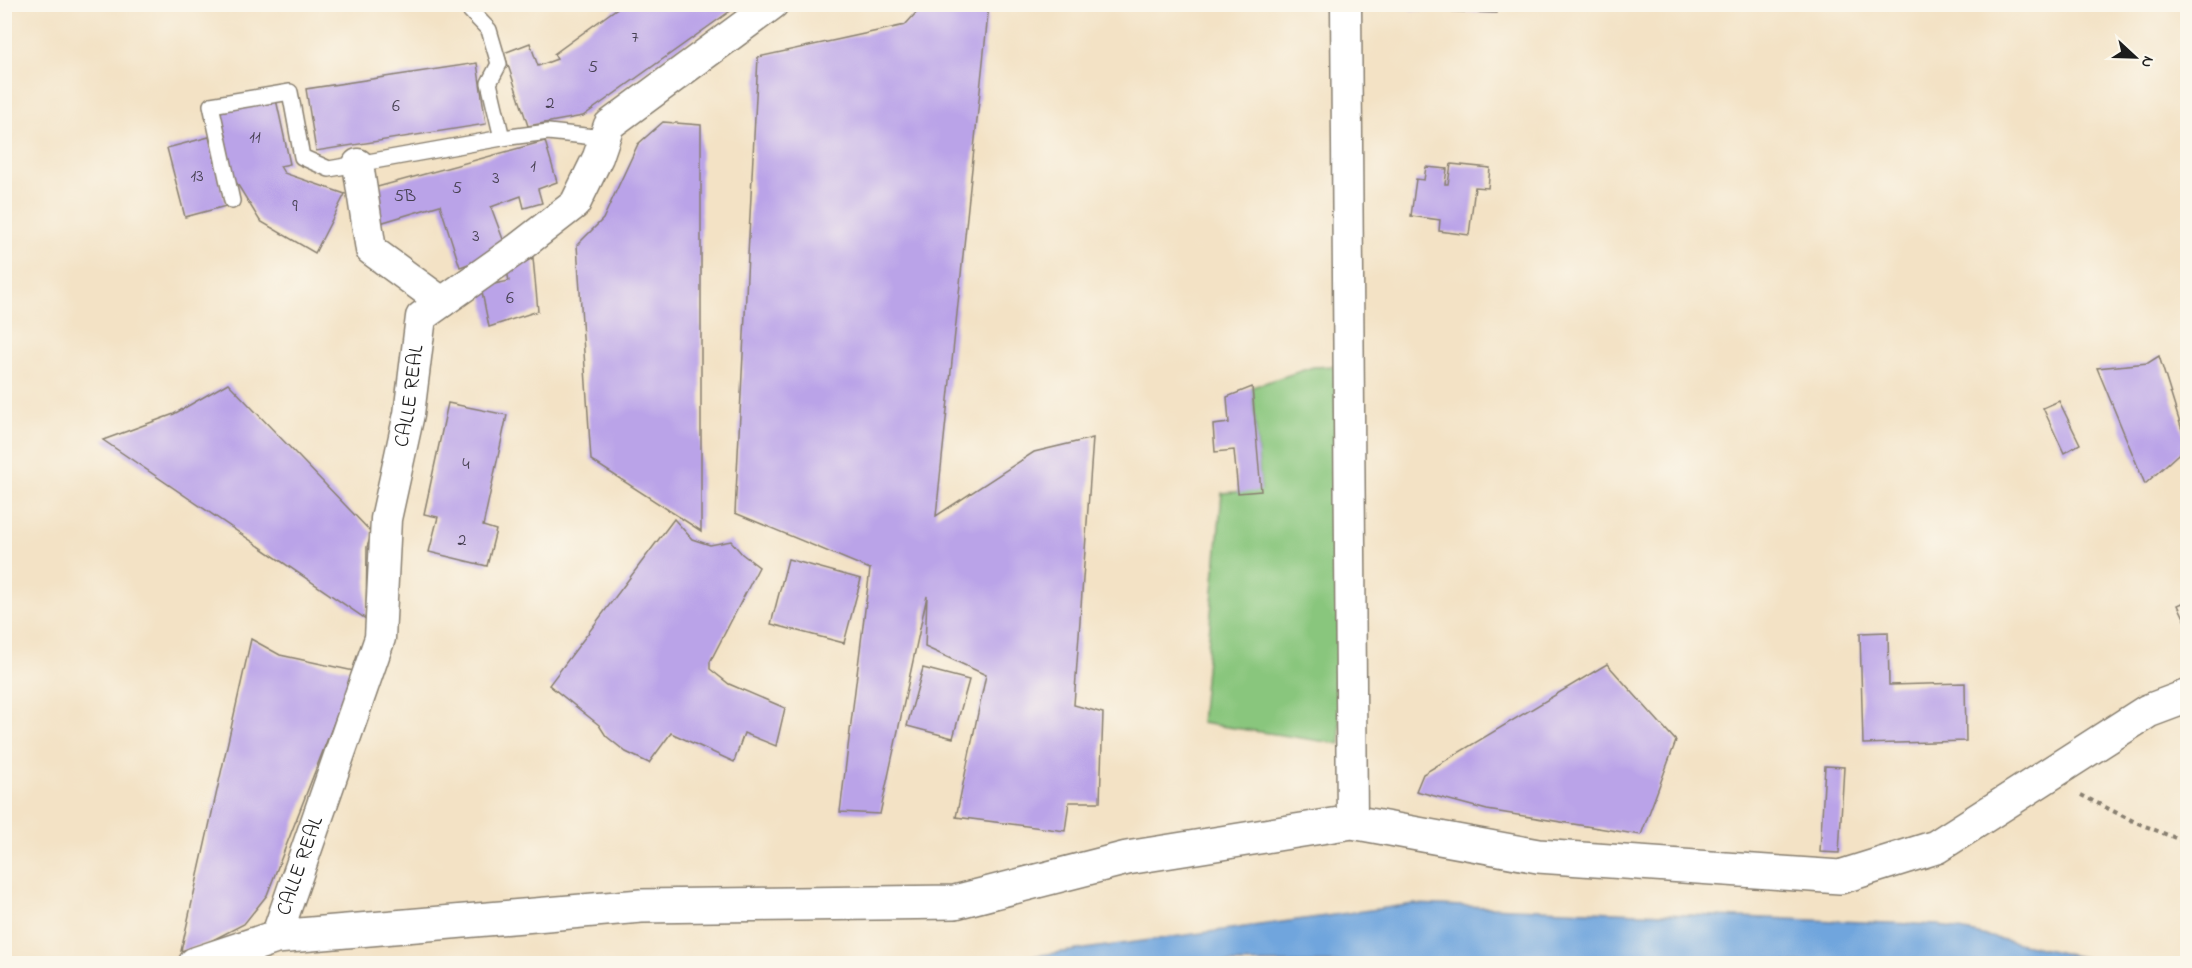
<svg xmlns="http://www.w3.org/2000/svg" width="2192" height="968" font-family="'Indie Flower',sans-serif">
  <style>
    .green { fill: #89c67d; stroke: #52714c; stroke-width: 1.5 }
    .water { fill: #70a5dd; stroke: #46607c; stroke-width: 1.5 }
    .building { fill: #baa3e8 }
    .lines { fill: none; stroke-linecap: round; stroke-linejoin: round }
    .lane-casing { stroke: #887f70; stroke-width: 18 }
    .street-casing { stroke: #887f70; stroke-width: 33 }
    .secondary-casing { stroke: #887f70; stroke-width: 36 }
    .path { stroke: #887f70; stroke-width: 4; stroke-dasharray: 4.5 4.5; stroke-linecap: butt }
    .lane { stroke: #fff; stroke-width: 15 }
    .street { stroke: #fff; stroke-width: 30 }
    .secondary { stroke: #fff; stroke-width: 33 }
    .labels { text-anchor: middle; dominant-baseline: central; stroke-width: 5; stroke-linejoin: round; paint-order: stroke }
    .number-label { font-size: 18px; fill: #443e4f }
    .street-label { font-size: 21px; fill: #1c1c1c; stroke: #fbf7ec }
  </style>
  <rect width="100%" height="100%" fill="#fbf7ec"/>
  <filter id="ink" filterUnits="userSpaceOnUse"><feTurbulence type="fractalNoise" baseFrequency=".0167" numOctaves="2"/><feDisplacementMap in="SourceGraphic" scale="12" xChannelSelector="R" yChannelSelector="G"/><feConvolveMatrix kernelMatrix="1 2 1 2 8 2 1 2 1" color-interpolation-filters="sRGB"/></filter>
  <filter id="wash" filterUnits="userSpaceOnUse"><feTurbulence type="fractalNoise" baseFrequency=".008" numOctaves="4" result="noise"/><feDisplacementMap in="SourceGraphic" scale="24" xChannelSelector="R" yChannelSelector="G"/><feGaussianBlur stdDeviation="1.35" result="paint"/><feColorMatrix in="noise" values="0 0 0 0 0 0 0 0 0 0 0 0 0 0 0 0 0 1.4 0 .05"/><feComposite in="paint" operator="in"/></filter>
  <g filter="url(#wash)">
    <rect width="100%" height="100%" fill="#f3e2c5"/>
    <path class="green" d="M1335,366L1340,744L1201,723L1222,493L1261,490L1252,387L1313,367Z"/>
    <path class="water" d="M1414,904L1938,925L2107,963H983Z"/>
    <g id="blocks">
      <g class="building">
        <path d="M623,4H740L583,116L528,126L504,53L530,43L538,66L557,59L554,54Z"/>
        <path d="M924,4H989L936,516L1034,452L1093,438L1074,705L1103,713L1100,802H1069L1065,831L956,817L986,675L925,647L927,596L880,814L840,812L870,569L735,513L758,57L905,25Z"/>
        <path d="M1410,4H1498L1497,13L1410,10Z"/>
        <path d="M477,63L486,124L316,151L306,89Z"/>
        <path d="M276,99L290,164L280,166L284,173L345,194L315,253L260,221L233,177L219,112Z"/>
        <path d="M663,122L701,125V531L591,460L577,245L603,219L638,144Z"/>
        <path d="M209,137L226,206L185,217L167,148Z"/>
        <path d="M545,141L557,182L538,189L542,203L524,208L521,196L491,207L507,250L460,267L440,205L380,223L370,189Z"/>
        <path d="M1451,164L1490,168L1488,188L1475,187L1469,235L1439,231L1440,220L1411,216L1416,179L1424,180L1426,167L1447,169L1445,184H1448Z"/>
        <path d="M533,258L538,311L489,327L481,287L509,281L507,271Z"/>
        <path d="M2159,356L2187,446L2145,484L2097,368L2148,363Z"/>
        <path d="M228,383L372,533L367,547L366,619L103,440L174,414Z"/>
        <path d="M1252,387L1261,491L1238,493L1234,450L1215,452L1213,425L1229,423L1227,397Z"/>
        <path d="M2059,401L2080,444L2064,453L2043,408Z"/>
        <path d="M448,403L507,415L483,526L496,530L487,566L429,552L438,517L424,514Z"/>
        <path d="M674,519L692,539L710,545L731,541L742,554L759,567L710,662V669L729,684L785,708L776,746L744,733L734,762L671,733L649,763L626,752L606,736L599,725L549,685Z"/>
        <path d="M788,559L861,579L844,643L771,624Z"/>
        <path d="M2187,601V624L2178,605Z"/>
        <path d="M1888,632L1889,685L1965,683L1966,741L1863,744L1860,633Z"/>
        <path d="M251,639L280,655L354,671L267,895L244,924L207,943L181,951Z"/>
        <path d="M1607,664L1676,741L1641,835L1487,810L1416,791L1423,774Z"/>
        <path d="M923,668L969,680L953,738L907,726Z"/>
        <path d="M1825,766L1844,767L1839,853L1820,852Z"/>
      </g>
    </g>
  </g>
  <g filter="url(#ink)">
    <use href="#blocks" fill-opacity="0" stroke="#887f70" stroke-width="1.5"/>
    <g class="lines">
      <defs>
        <g id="lane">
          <path d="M464,4L489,30L499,64L489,83L502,138L548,132L604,138"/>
          <path d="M232,201L211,105L290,92L302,157L329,169L502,138"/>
        </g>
        <g id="street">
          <path d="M1346,4L1352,822"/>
          <path d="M358,164L371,250L442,302"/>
          <path id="s1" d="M276,937L380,638L386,519L409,414L421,317L517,249L575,204L598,157L609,125L773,4"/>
        </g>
        <path id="secondary" d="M195,964L276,937L641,906L955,902L1127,858L1352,822L1538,856L1840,877L1936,847L2148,711L2188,696"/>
      </defs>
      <use href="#lane" class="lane-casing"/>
      <use href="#street" class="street-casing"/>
      <use href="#secondary" class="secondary-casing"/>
      <path class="path" d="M2081,795L2135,822L2188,843"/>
      <use href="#lane" class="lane"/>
      <use href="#street" class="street"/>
      <use href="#secondary" class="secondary"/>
    </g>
  </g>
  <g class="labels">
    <g class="number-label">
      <text x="635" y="38">7</text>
      <text x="593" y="68">5</text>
      <text x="550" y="104">2</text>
      <text x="396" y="107">6</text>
      <text x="255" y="138">11</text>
      <text x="533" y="167">1</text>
      <text x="197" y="177">13</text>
      <text x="496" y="179">3</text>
      <text x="457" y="189">5</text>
      <text x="405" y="197">5B</text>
      <text x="295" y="207">9</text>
      <text x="476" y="237">3</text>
      <text x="510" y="299">6</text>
      <text x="466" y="465">4</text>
      <text x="462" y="541">2</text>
    </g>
    <g class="street-label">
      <text stroke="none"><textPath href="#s1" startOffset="561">CALLE REAL</textPath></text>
      <text stroke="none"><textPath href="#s1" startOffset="75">CALLE REAL</textPath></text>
    </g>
  </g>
  <rect width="2192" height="968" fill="none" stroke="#fbf7ec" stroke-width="24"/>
  <g transform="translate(2135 57) rotate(112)" stroke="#fbf7ec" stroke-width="4.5" paint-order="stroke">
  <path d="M0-4.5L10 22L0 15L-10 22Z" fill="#1c1c1c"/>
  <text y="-9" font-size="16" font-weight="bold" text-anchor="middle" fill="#1c1c1c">N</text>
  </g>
</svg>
